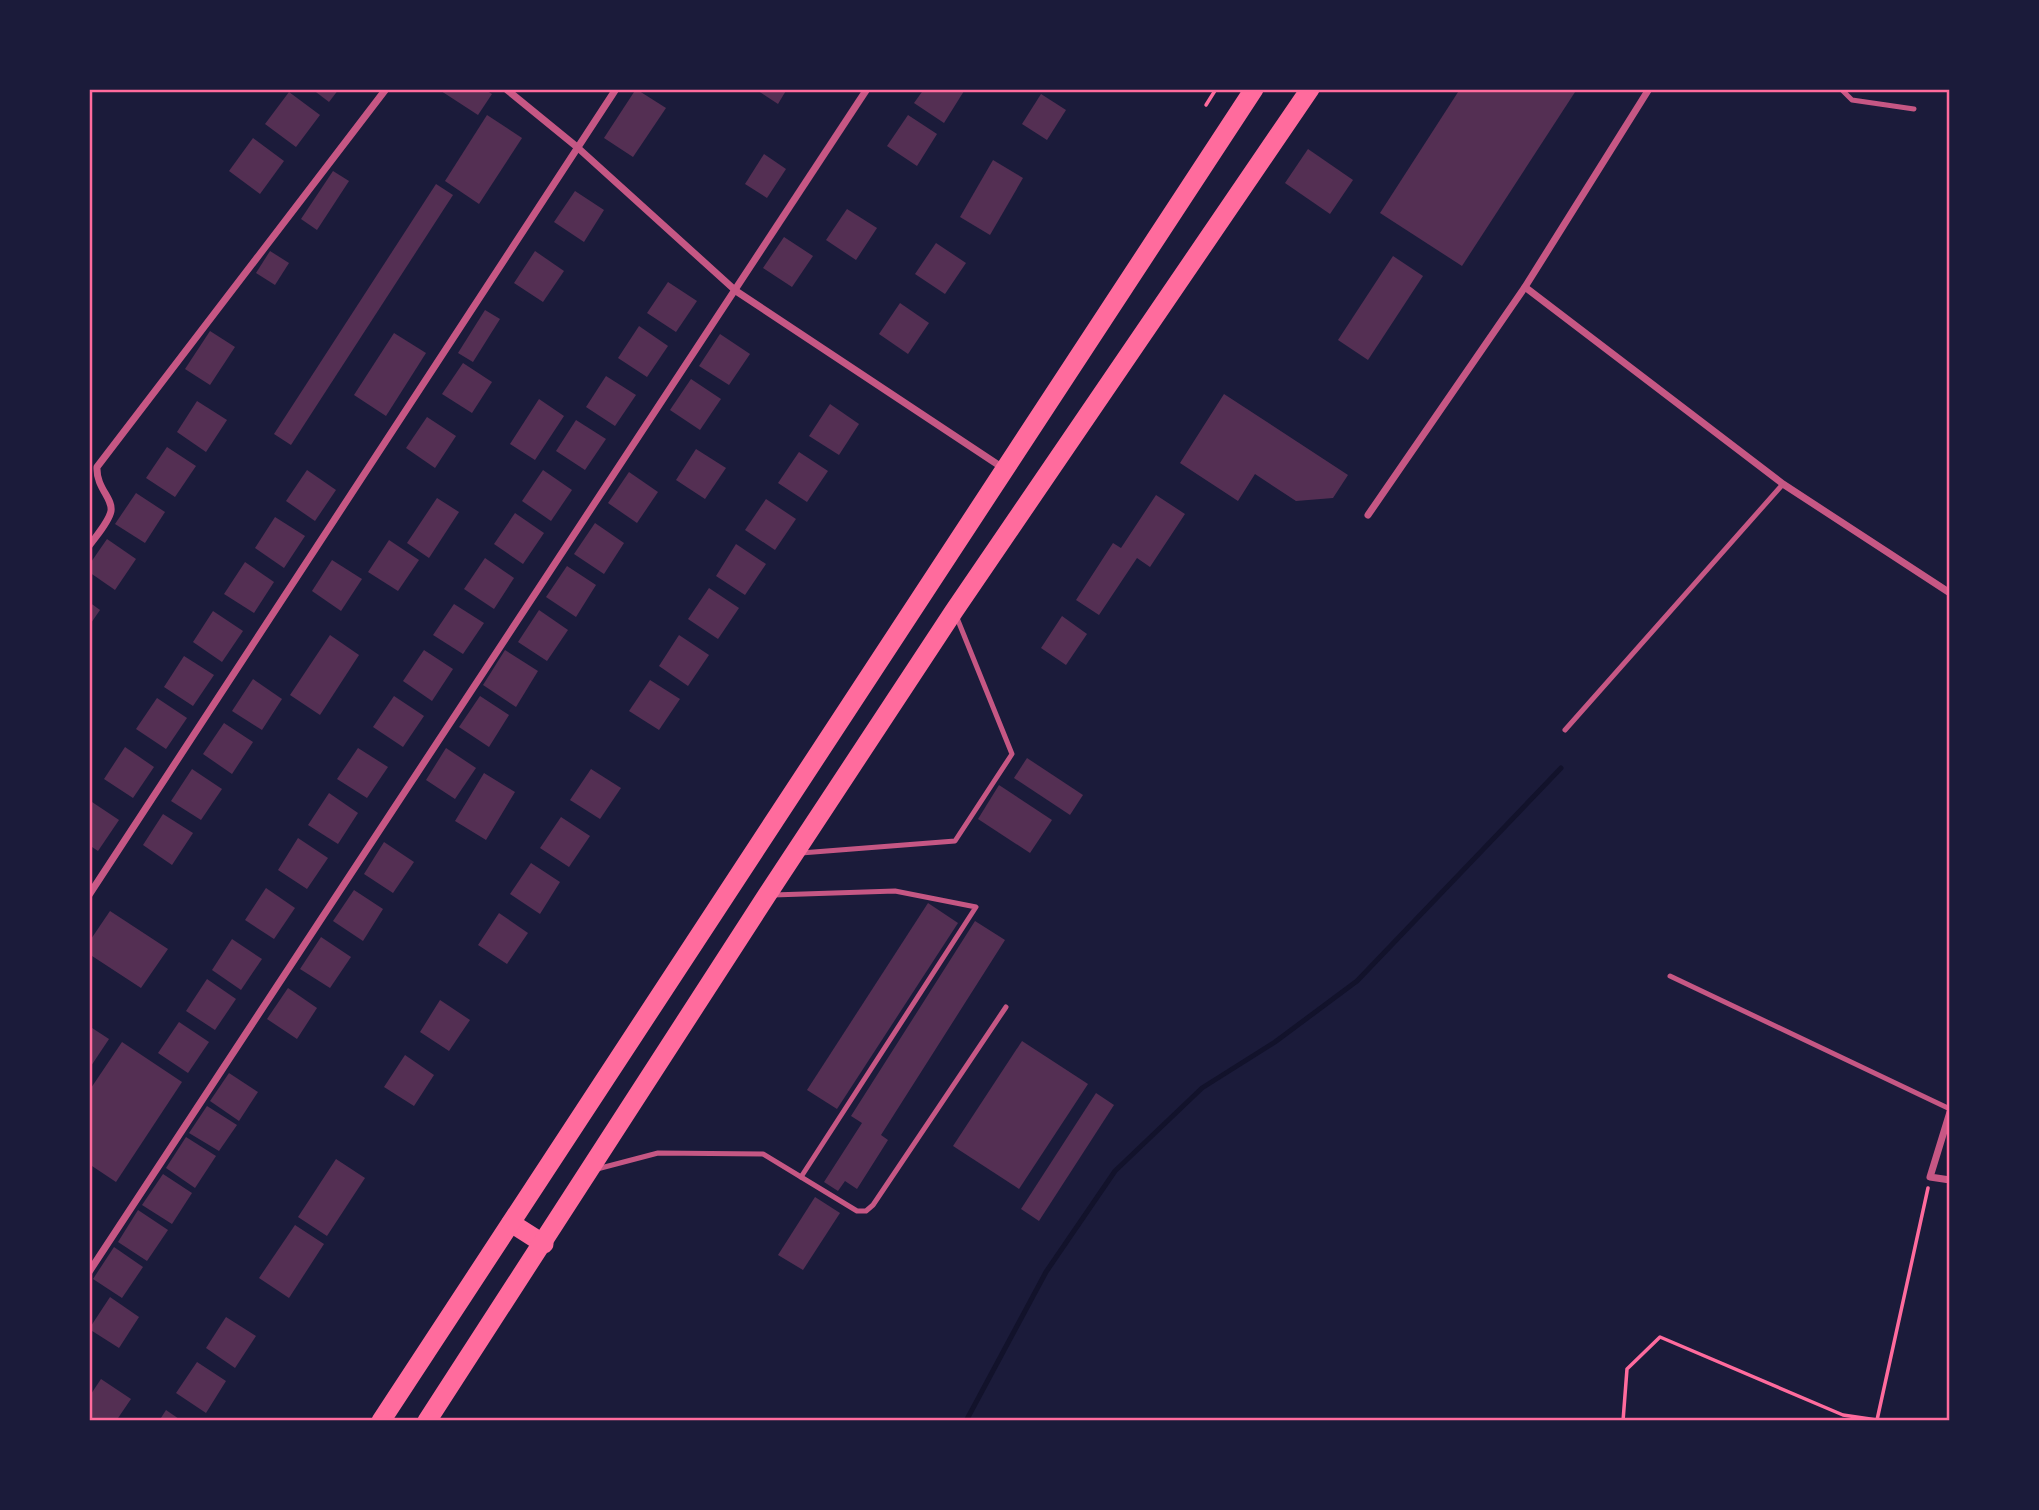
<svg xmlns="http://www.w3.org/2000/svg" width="2039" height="1510" font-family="'Fira Sans Condensed',sans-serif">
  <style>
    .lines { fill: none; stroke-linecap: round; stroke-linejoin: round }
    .stream { stroke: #12122b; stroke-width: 5 }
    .building { fill: #542f53 }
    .path { stroke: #ff6b9d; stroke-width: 3.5 }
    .service { stroke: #c65784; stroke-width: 5 }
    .minor { stroke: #c65784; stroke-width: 7 }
    .trunk { stroke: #ff6b9d; stroke-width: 19 }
    .neatline { fill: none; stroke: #ff6b9d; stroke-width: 2.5 }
  </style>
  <rect width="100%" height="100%" fill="#1b1b3a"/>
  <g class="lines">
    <path class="stream" d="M966,1421L1046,1272L1115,1171L1202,1088L1275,1042L1357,981L1561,768"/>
  </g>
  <g class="building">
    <path d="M312,89H339L329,102Z"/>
    <path d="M438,89H484L492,94L478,115Z"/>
    <path d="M636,89L666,108L633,157L604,138Z"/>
    <path d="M755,89H787L778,104Z"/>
    <path d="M924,89H961L964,91L944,123L914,103Z"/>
    <path d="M1460,89H1577L1462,266L1380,213Z"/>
    <path d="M289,92L320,115L296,147L265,124Z"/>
    <path d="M1041,94L1066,110L1047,140L1022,124Z"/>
    <path d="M487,115L522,138L479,204L445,181Z"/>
    <path d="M908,115L937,134L917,166L887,146Z"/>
    <path d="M253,138L284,161L260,194L229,171Z"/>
    <path d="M1308,149L1353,180L1330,214L1285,183Z"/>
    <path d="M764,154L786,169L767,198L745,184Z"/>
    <path d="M993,160L1023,178L990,235L960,217Z"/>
    <path d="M333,171L349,181L317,230L301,219Z"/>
    <path d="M436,184L453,195L291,445L274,434Z"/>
    <path d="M575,191L604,210L584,242L554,222Z"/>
    <path d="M847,209L877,228L856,260L826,240Z"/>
    <path d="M784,237L813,256L792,287L763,268Z"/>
    <path d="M936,243L966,263L945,294L915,274Z"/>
    <path d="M270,251L289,263L275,285L256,273Z"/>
    <path d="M535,251L564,271L543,302L514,283Z"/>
    <path d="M1393,256L1423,276L1368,360L1338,340Z"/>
    <path d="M668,282L697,301L676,332L647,313Z"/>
    <path d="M900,303L929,323L908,354L879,334Z"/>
    <path d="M485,310L500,319L473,362L458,353Z"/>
    <path d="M639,326L668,346L647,377L618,358Z"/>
    <path d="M210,331L235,347L210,385L185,369Z"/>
    <path d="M394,333L426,353L386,416L354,395Z"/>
    <path d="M720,334L750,354L729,385L699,366Z"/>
    <path d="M463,363L492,382L472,413L442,394Z"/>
    <path d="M606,376L636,395L615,426L586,407Z"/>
    <path d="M691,379L721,399L700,430L670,410Z"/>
    <path d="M1224,394L1348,475L1333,498L1296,501L1255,474L1238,501L1180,463Z"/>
    <path d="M539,399L564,416L535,460L510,444Z"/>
    <path d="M197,401L227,420L206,452L177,432Z"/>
    <path d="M830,404L859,424L839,455L809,436Z"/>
    <path d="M427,417L456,436L435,468L406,448Z"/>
    <path d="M576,420L606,439L585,470L556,451Z"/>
    <path d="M167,447L196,466L175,497L146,478Z"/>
    <path d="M696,449L726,468L705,499L676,480Z"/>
    <path d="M799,452L828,471L807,502L778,483Z"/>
    <path d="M307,470L336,490L315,521L286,501Z"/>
    <path d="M543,470L572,490L551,521L522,501Z"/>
    <path d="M629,472L658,492L637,523L608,503Z"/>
    <path d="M136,493L165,512L145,543L115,524Z"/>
    <path d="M1156,495L1185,514L1150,567L1137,558L1099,615L1076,600L1113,543L1121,548Z"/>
    <path d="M437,498L459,512L429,558L407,543Z"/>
    <path d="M766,499L796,519L775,550L745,530Z"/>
    <path d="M515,513L544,533L523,564L494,544Z"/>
    <path d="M275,517L305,536L284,568L255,548Z"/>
    <path d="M595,523L624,543L604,574L574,554Z"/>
    <path d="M107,539L136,559L115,590L89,572V565Z"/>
    <path d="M389,540L419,560L398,591L368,572Z"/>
    <path d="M736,544L766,564L745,595L716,576Z"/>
    <path d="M485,558L514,578L494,609L464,589Z"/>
    <path d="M332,560L362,579L341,611L312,591Z"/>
    <path d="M245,562L274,582L254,613L224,594Z"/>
    <path d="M567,566L596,585L576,617L546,597Z"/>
    <path d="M709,588L739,608L718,639L688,619Z"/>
    <path d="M89,602L100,610L89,626Z"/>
    <path d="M454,604L484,623L463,654L433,635Z"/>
    <path d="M539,610L568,630L547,661L518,642Z"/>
    <path d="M213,611L243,631L222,662L193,642Z"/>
    <path d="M1062,616L1087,634L1066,665L1041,648Z"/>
    <path d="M330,635L359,655L320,715L290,695Z"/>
    <path d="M679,635L709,655L688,686L659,666Z"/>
    <path d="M424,650L453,669L432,701L403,681Z"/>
    <path d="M505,650L538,671L516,707L483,685Z"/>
    <path d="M184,656L214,675L193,706L164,687Z"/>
    <path d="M253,679L282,699L262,730L232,711Z"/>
    <path d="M650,680L680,699L659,730L629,711Z"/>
    <path d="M394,696L424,716L403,747L373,727Z"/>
    <path d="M480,696L509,715L489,747L459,727Z"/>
    <path d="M157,698L187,718L166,749L136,729Z"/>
    <path d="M224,723L253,742L232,774L203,754Z"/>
    <path d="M125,747L154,767L133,798L104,779Z"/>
    <path d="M358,748L388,767L367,798L337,779Z"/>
    <path d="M446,748L476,768L455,799L426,780Z"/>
    <path d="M1027,758L1083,795L1070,815L1014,778Z"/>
    <path d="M192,769L222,789L201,820L171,801Z"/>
    <path d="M591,769L621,788L600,819L570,800Z"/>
    <path d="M484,773L515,792L486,840L455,821Z"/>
    <path d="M999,785L1052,820L1030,853L978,819Z"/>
    <path d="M329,793L358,813L338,844L308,825Z"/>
    <path d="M89,800L119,820L98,851L89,845Z"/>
    <path d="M163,814L193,833L172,865L143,845Z"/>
    <path d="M561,817L590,836L569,867L540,848Z"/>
    <path d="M298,838L328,858L307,889L278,870Z"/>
    <path d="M384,842L414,862L393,893L364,874Z"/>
    <path d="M531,863L560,882L540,914L510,894Z"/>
    <path d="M266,888L295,908L274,939L245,920Z"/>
    <path d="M354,890L383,909L363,941L333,921Z"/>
    <path d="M928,903L958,923L837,1109L807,1090Z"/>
    <path d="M110,911L168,949L141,988L89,954V942Z"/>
    <path d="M499,913L528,933L507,964L478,945Z"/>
    <path d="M975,921L1005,940L881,1135L888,1140L857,1189L845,1181L838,1191L824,1182L862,1123L851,1116Z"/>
    <path d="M321,937L351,957L330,988L300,969Z"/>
    <path d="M232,939L262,959L241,990L212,970Z"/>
    <path d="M207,979L236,999L215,1030L186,1011Z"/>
    <path d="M288,988L317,1008L297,1039L267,1019Z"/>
    <path d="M440,1000L470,1020L449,1051L420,1032Z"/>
    <path d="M179,1022L209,1042L188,1073L158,1053Z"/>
    <path d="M89,1026L109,1039L89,1069Z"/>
    <path d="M1022,1041L1088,1084L1019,1189L953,1146Z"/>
    <path d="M122,1042L182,1082L116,1182L89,1164V1091Z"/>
    <path d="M405,1055L434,1075L414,1106L384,1087Z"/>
    <path d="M229,1073L258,1092L239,1121L210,1101Z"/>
    <path d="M1096,1093L1114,1105L1039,1221L1021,1209Z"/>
    <path d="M207,1106L237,1125L219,1151L189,1133Z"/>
    <path d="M186,1137L216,1156L195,1188L166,1168Z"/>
    <path d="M336,1159L365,1178L327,1236L298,1217Z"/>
    <path d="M163,1174L192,1193L172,1224L142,1205Z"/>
    <path d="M815,1197L840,1213L803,1270L778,1255Z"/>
    <path d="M138,1210L168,1230L147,1261L118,1242Z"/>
    <path d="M295,1225L324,1244L289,1298L259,1278Z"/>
    <path d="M114,1247L143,1267L122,1298L93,1279Z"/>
    <path d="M110,1297L139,1317L119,1348L89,1329Z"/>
    <path d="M226,1317L256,1336L235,1368L206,1348Z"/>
    <path d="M197,1362L226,1381L206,1413L176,1393Z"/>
    <path d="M101,1379L131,1399L116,1421H96L89,1416V1397Z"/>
    <path d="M166,1410L182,1421H159Z"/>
  </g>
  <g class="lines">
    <g class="path">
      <path d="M1206,105L1216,89"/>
      <path d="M1623,1421L1627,1369L1660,1337L1843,1415L1877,1420L1928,1188"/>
    </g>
    <g class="service">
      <path d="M1841,89L1852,100L1914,109"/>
      <path d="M1565,730L1783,484"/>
      <path d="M801,853L955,841L1012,754L957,618"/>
      <path d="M1670,976L1950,1109"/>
      <path d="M597,1169L658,1153L763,1154L801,1177L976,907L895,891L773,895"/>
      <path d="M801,1177L857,1211H866L873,1205L1006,1007"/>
    </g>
    <g class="minor">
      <path d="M506,89L577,147L736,291L1003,468"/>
      <path d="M1525,287L1783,484L1950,593"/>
      <path d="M1368,515L1525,287L1649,89"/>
      <path d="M89,546C96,536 109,522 111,511C113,498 96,488 97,467L386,89"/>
      <path d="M89,895L616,89"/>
      <path d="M1950,1112L1930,1177L1950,1180"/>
      <path d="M89,1272L867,89"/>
    </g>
    <g class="trunk">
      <path d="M511,1223L544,1244"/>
      <path d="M381,1421L1254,89"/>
      <path d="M427,1421L767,895L954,611L1310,89"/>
    </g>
  </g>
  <rect width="2039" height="1510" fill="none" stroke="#1b1b3a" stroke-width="182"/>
  <rect x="91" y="91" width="1857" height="1328" class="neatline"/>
</svg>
